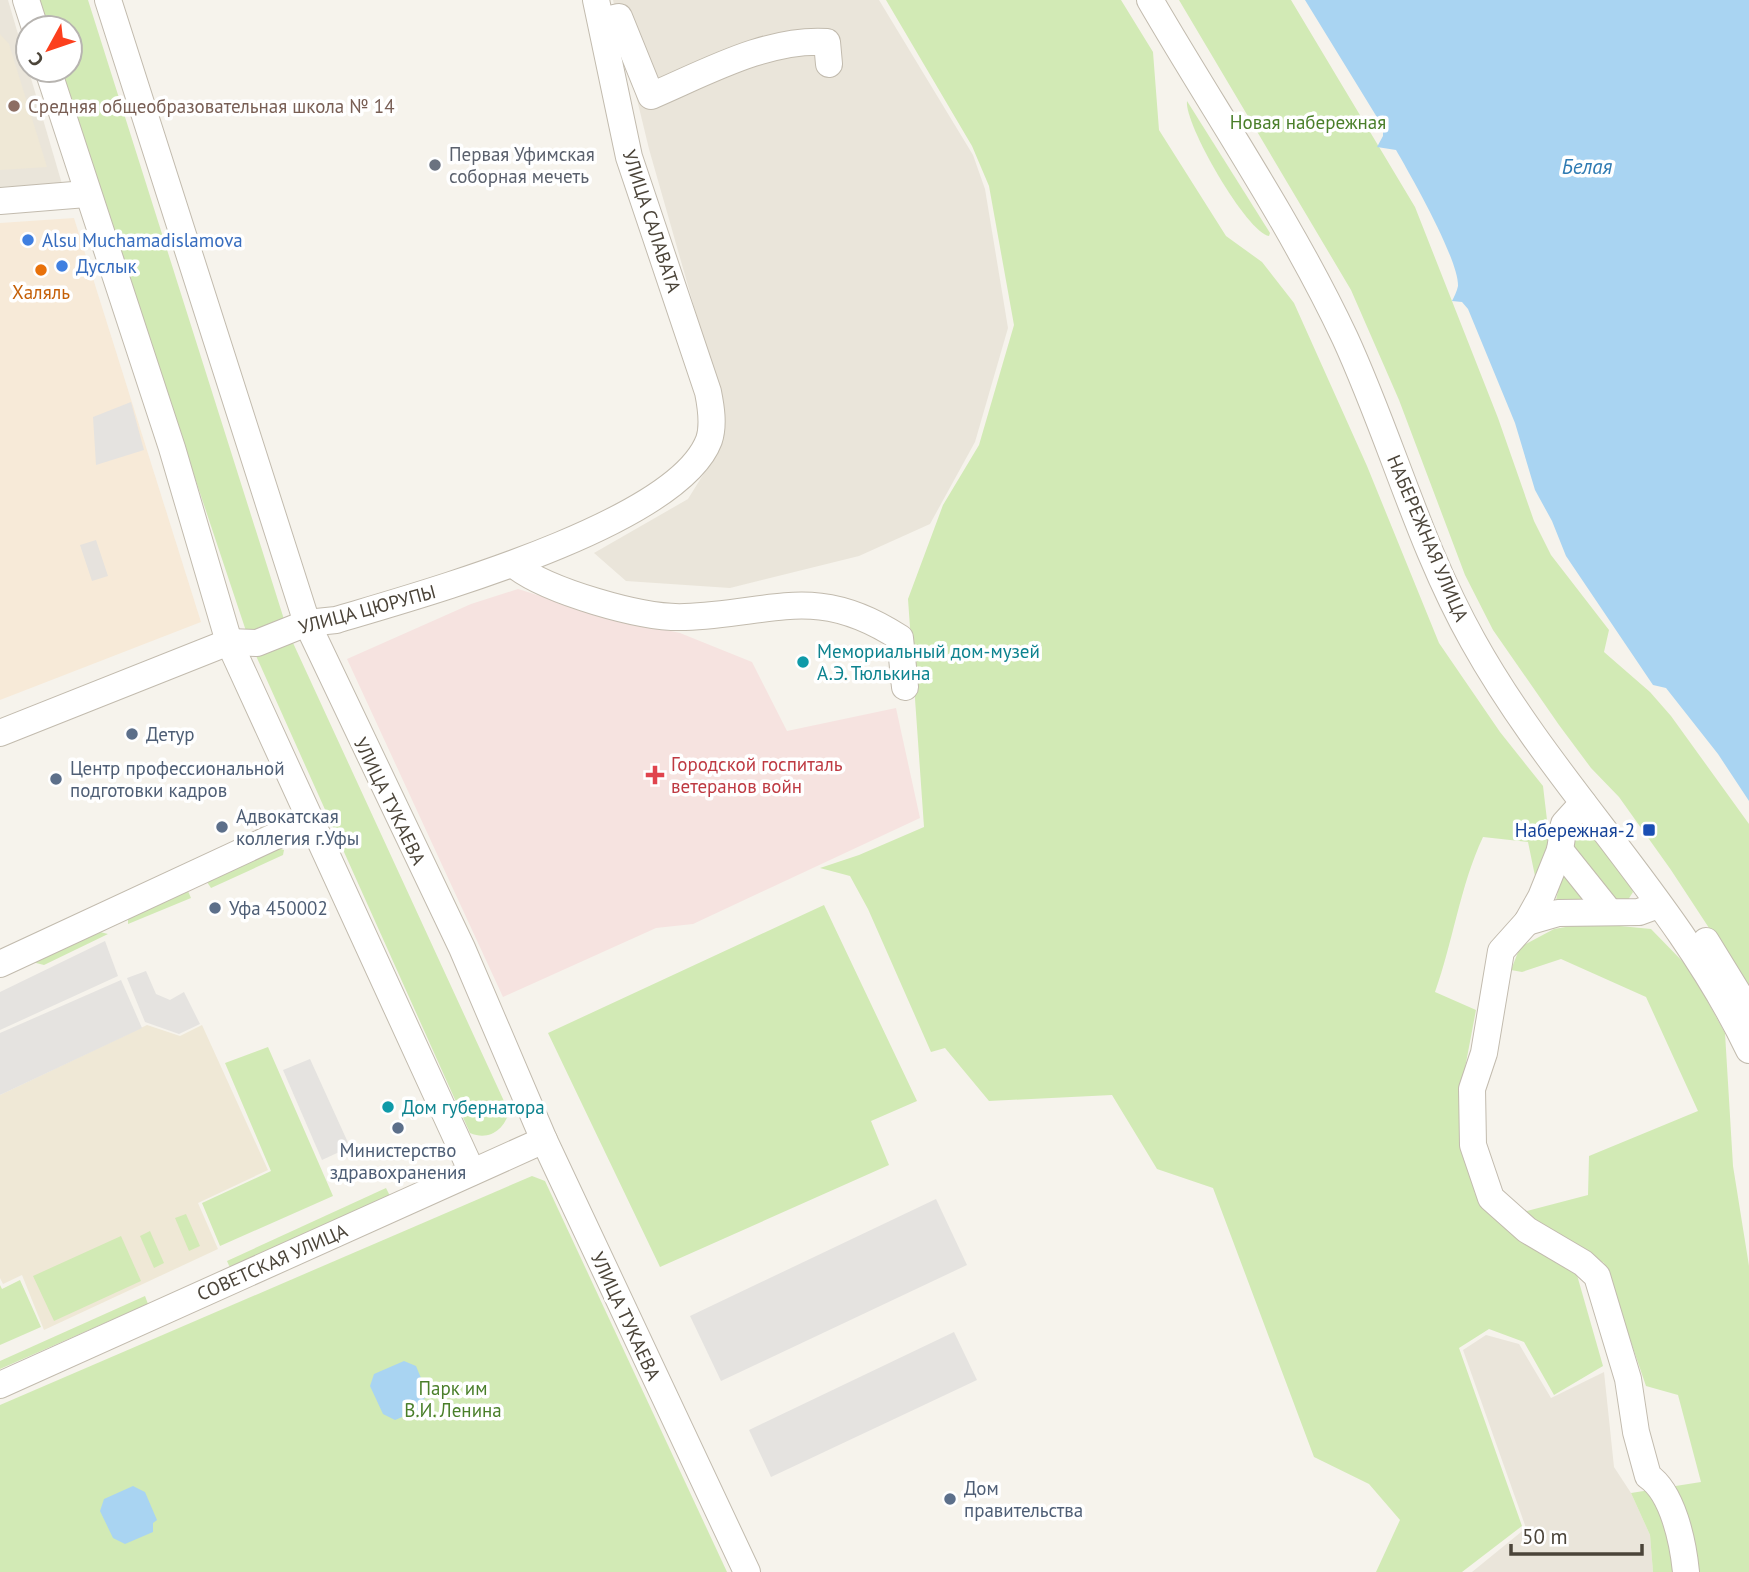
<svg xmlns="http://www.w3.org/2000/svg" width="1749" height="1572" font-family="'PT Sans',sans-serif">
  <style>
    .residential { fill: #eae5da }
    .commercial { fill: #f7ead8 }
    .industrial { fill: #e6e2dd }
    .education { fill: #efe8d6 }
    .medical { fill: #f6e3e0 }
    .green { fill: #d2eab5 }
    .parking { fill: #e5e3e0 }
    .water { fill: #a9d4f2 }
    .lines { fill: none; stroke-linecap: round; stroke-linejoin: round }
    .minor-casing { stroke: #c2bbae; stroke-width: 28 }
    .minor { stroke: #fff; stroke-width: 26 }
    .education-dot { fill: #8d6e63; stroke: #fff; stroke-width: 2.5 }
    .worship-dot { fill: #6b7280; stroke: #fff; stroke-width: 2.5 }
    .shop-dot { fill: #3f7fe0; stroke: #fff; stroke-width: 2.5 }
    .food-dot { fill: #e8710a; stroke: #fff; stroke-width: 2.5 }
    .culture-dot { fill: #0f9aa8; stroke: #fff; stroke-width: 2.5 }
    .service-dot { fill: #5c6f8a; stroke: #fff; stroke-width: 2.5 }
    .health-dot { fill: #e0444e; stroke: #fff; stroke-width: 2.5 }
    .transit-dot { fill: #1a4fb4; stroke: #fff; stroke-width: 2.5 }
    .labels { text-anchor: middle; dominant-baseline: central; stroke-width: 7; stroke-linejoin: round; paint-order: stroke }
    .education-label { font-size: 19px; fill: #785e54; stroke: #fff; text-anchor: start }
    .park-label { font-size: 19px; fill: #4a7f2a; stroke: #fff }
    .worship-label { font-size: 19px; fill: #5b616d; stroke: #fff; text-anchor: start }
    .street-label { font-size: 19px; fill: #4b4439; stroke: #fff }
    .shop-label { font-size: 19px; fill: #366cbe; stroke: #fff; text-anchor: start }
    .food-label { font-size: 19px; fill: #c56008; stroke: #fff }
    .culture-label { font-size: 19px; fill: #0d838f; stroke: #fff; text-anchor: start }
    .service-label { font-size: 19px; fill: #4e5e75; stroke: #fff; text-anchor: start }
    .health-label { font-size: 19px; fill: #be3a42; stroke: #fff; text-anchor: start }
    .transit-label { font-size: 19px; fill: #164399; stroke: #fff; text-anchor: end }
    .water-label { font-size: 21px; font-style: italic; fill: #2e7ab2; stroke: #fff }
  </style>
  <rect width="100%" height="100%" fill="#f6f3ec"/>
  <g class="residential">
    <path d="M0,0H8L62,184L0,187Z"/>
    <path d="M613,0H879L973,155L985,189L1008,328L975,442L930,524L859,556L730,588L626,581L594,553L688,499L722,444L720,398L649,149Z"/>
    <path d="M1486,1335L1519,1344L1551,1398L1604,1372L1614,1467L1631,1493L1650,1535L1653,1572H1472L1526,1528L1463,1350Z"/>
  </g>
  <path class="commercial" d="M74,218L201,622L0,700V223Z"/>
  <path class="industrial" d="M96,540L108,576L92,581L80,545Z"/>
  <g class="education">
    <path d="M0,34L9,44L47,167L0,170Z"/>
    <path d="M147,1025L180,1036L202,1025L268,1170L198,1203L218,1249L44,1330L22,1275L3,1284L0,1278V1095Z"/>
  </g>
  <path class="medical" d="M518,589L608,617L680,633L752,662L787,731L896,708L920,818L693,924L656,928L503,997L347,659L471,604Z"/>
  <g class="green">
    <path d="M35,0H88L288,632L509,1112C504,1130 489,1141 470,1133L249,640L59,70H70V28H45Z"/>
    <path d="M886,0H1121L1153,52L1159,130L1226,236L1262,262L1294,303L1367,466L1439,643L1500,732L1543,786L1549,837L1543,875L1535,876L1528,842L1483,837C1460,886 1453,942 1435,992L1476,1010L1461,1089L1475,1194L1529,1244L1575,1268L1603,1366L1554,1395L1524,1342L1489,1329L1459,1348L1522,1526L1462,1572H1376L1400,1520L1369,1484L1314,1457L1213,1188L1157,1169L1112,1095L989,1101L945,1048L931,1052L868,909L850,876L820,868L859,855L924,827L908,599L943,505L979,445L1014,325L989,186L972,146Z"/>
    <path d="M1179,0H1291L1415,207L1498,418L1534,521L1551,555L1609,630L1604,652L1650,692L1671,716L1749,824V989L1671,870L1619,797L1591,768L1559,725L1493,630L1465,575L1399,400L1351,290Z"/>
    <path d="M1187,101L1270,233L1269,236C1247,233 1184,124 1187,101Z"/>
    <path d="M1577,829L1592,835L1630,885L1633,892L1626,903L1618,902L1573,849L1574,833Z"/>
    <path d="M278,848L284,850L283,855L211,888L207,882Z"/>
    <path d="M1570,873L1586,904L1556,900L1562,874Z"/>
    <path d="M188,891L191,898L128,924V918Z"/>
    <path d="M824,905L917,1101L871,1121L889,1165L660,1267L548,1033Z"/>
    <path d="M1589,923L1651,929L1690,969L1725,1033L1733,1166L1749,1266V1572H1653L1650,1535L1631,1493L1701,1482L1678,1395L1646,1386L1604,1263L1523,1212L1588,1195L1589,1156L1698,1111L1646,997L1561,959L1522,972L1511,970L1520,947L1554,929Z"/>
    <path d="M96,931L108,934L44,965L28,961Z"/>
    <path d="M268,1047L333,1196L220,1246L202,1203L271,1171L225,1063Z"/>
    <path d="M532,1176L545,1181L727,1572H0V1405Z"/>
    <path d="M386,1188L390,1196L231,1270L227,1261Z"/>
    <path d="M186,1214L200,1246L189,1251L175,1218Z"/>
    <path d="M150,1231L164,1263L154,1268L140,1236Z"/>
    <path d="M121,1236L141,1281L54,1321L33,1276Z"/>
    <path d="M20,1280L41,1327L0,1345V1285L2,1289Z"/>
    <path d="M145,1296L148,1304L0,1369V1361Z"/>
  </g>
  <g class="parking">
    <path d="M131,402L144,450L96,465L93,417Z"/>
    <path d="M105,941L118,976L0,1030V992Z"/>
    <path d="M146,971L156,994L170,1000L184,992L200,1024L179,1034L145,1022L127,978Z"/>
    <path d="M121,980L142,1028L0,1095V1033Z"/>
    <path d="M310,1059L350,1147L322,1160L283,1070Z"/>
    <path d="M936,1199L967,1265L721,1381L690,1316Z"/>
    <path d="M954,1332L977,1380L771,1477L749,1430Z"/>
  </g>
  <g class="water">
    <path d="M1305,0H1749V801L1718,754L1666,688L1653,685L1566,556L1552,521L1535,490L1515,423L1468,309L1462,302L1452,301C1454,297 1457,291 1458,286C1459,260 1411,176 1396,150L1377,147L1383,136V127Z"/>
    <path d="M404,1361L416,1366L428,1395L424,1399V1408L395,1420L383,1414L370,1386L374,1374Z"/>
    <path d="M133,1486L145,1492L157,1520L153,1523V1532L125,1544L113,1538L100,1511L104,1499Z"/>
  </g>
  <g class="lines">
    <defs>
      <g id="minor">
        <path d="M26,0L35,28"/>
        <path d="M108,0L307,623L462,948L544,1140L747,1572"/>
        <path d="M1150,0C1215,112 1290,221 1345,338C1391,438 1419,545 1473,641C1553,785 1678,901 1749,1050"/>
        <path d="M601,21L619,17L651,96C705,73 767,38 827,42L829,64"/>
        <path d="M48,70L172,448L229,642L472,1172"/>
        <path d="M0,201L86,194"/>
        <path d="M514,565C547,591 642,619 685,617C773,614 816,583 900,638L905,687"/>
        <path d="M0,733L229,642L257,643L307,623L336,620C419,595 677,525 709,440C714,425 711,407 708,392L629,157L596,0"/>
        <path d="M1583,803L1564,824L1560,850L1541,897L1527,922L1501,951L1484,1053L1472,1089L1473,1145L1491,1198L1527,1230L1583,1263L1597,1276L1628,1379L1636,1432L1648,1476C1673,1493 1683,1542 1686,1572"/>
        <path d="M1560,850L1608,910"/>
        <path d="M1527,922L1558,913L1639,912L1658,905"/>
        <path d="M1706,941L1749,1011"/>
        <path d="M0,964L310,820"/>
        <path d="M0,1385L544,1140"/>
      </g>
    </defs>
    <use href="#minor" class="minor-casing"/>
    <use href="#minor" class="minor"/>
  </g>
  <circle class="education-dot" cx="14" cy="106" r="7"/>
  <circle class="worship-dot" cx="435" cy="165" r="7"/>
  <g class="shop-dot">
    <circle cx="28" cy="240" r="7"/>
    <circle cx="62" cy="266" r="7"/>
  </g>
  <circle class="food-dot" cx="41" cy="270" r="7"/>
  <g class="culture-dot">
    <circle cx="803" cy="662" r="7"/>
    <circle cx="388" cy="1107" r="7"/>
  </g>
  <g class="service-dot">
    <circle cx="132" cy="734" r="7"/>
    <circle cx="56" cy="779" r="7"/>
    <circle cx="222" cy="827" r="7"/>
    <circle cx="215" cy="908" r="7"/>
    <circle cx="398" cy="1128" r="7"/>
    <circle cx="950" cy="1499" r="7"/>
  </g>
  <path class="health-dot" d="M651.5 764.5h7v7h7v7h-7v7h-7v-7h-7v-7h7z"/>
  <rect class="transit-dot" x="1642" y="823" width="14" height="14" rx="3.5"/>
  <g class="labels">
    <g class="education-label">
      <text x="28" y="106">Средняя общеобразовательная школа № 14</text>
    </g>
    <g class="park-label">
      <text x="1308" y="122">Новая набережная</text>
      <text x="453" y="1388">Парк им<tspan x="453" dy="22">В.И. Ленина</tspan></text>
    </g>
    <g class="worship-label">
      <text x="449" y="154">Первая Уфимская<tspan x="449" dy="22">соборная мечеть</tspan></text>
    </g>
    <g class="street-label">
      <text transform="translate(652 221) rotate(72)">УЛИЦА САЛАВАТА</text>
      <text transform="translate(1428 538) rotate(67)">НАБЕРЕЖНАЯ УЛИЦА</text>
      <text transform="translate(367 609) rotate(-15)">УЛИЦА ЦЮРУПЫ</text>
      <text transform="translate(390 801) rotate(64)">УЛИЦА ТУКАЕВА</text>
      <text transform="translate(272 1262) rotate(-24)">СОВЕТСКАЯ УЛИЦА</text>
      <text transform="translate(626 1316) rotate(65)">УЛИЦА ТУКАЕВА</text>
    </g>
    <g class="shop-label">
      <text x="42" y="240">Alsu Muchamadislamova</text>
      <text x="76" y="266">Дуслык</text>
    </g>
    <g class="food-label">
      <text x="41" y="292">Халяль</text>
    </g>
    <g class="culture-label">
      <text x="817" y="651">Мемориальный дом-музей<tspan x="817" dy="22">А.Э. Тюлькина</tspan></text>
      <text x="402" y="1107">Дом губернатора</text>
    </g>
    <g class="service-label">
      <text x="146" y="734">Детур</text>
      <text x="70" y="768">Центр профессиональной<tspan x="70" dy="22">подготовки кадров</tspan></text>
      <text x="236" y="816">Адвокатская<tspan x="236" dy="22">коллегия г.Уфы</tspan></text>
      <text x="229" y="908">Уфа 450002</text>
      <text x="398" y="1150" text-anchor="middle">Министерство<tspan x="398" dy="22">здравохранения</tspan></text>
      <text x="964" y="1488">Дом<tspan x="964" dy="22">правительства</tspan></text>
    </g>
    <g class="health-label">
      <text x="671" y="764">Городской госпиталь<tspan x="671" dy="22">ветеранов войн</tspan></text>
    </g>
    <g class="transit-label">
      <text x="1635" y="830">Набережная-2</text>
    </g>
    <g class="water-label">
      <text x="1587" y="166">Белая</text>
    </g>
  </g>
  <g transform="translate(49 49) rotate(230)"><circle r="33" fill="#ffffff" stroke="#b7b4b0" stroke-width="2"/>
  <path d="M0-5L12 26L0 18L-12 26Z" fill="#fc3f1d"/>
  <text y="-10" font-size="19" font-weight="bold" text-anchor="middle" fill="#4b4439">С</text>
  </g>
  <path d="M1511 1544v10h131v-10" fill="none" stroke="#4b4439" stroke-width="3.5"/>
  <text x="1522" y="1544" font-size="21" fill="#4b4439" stroke="#ffffff" stroke-width="5" paint-order="stroke">50 m</text>
</svg>
